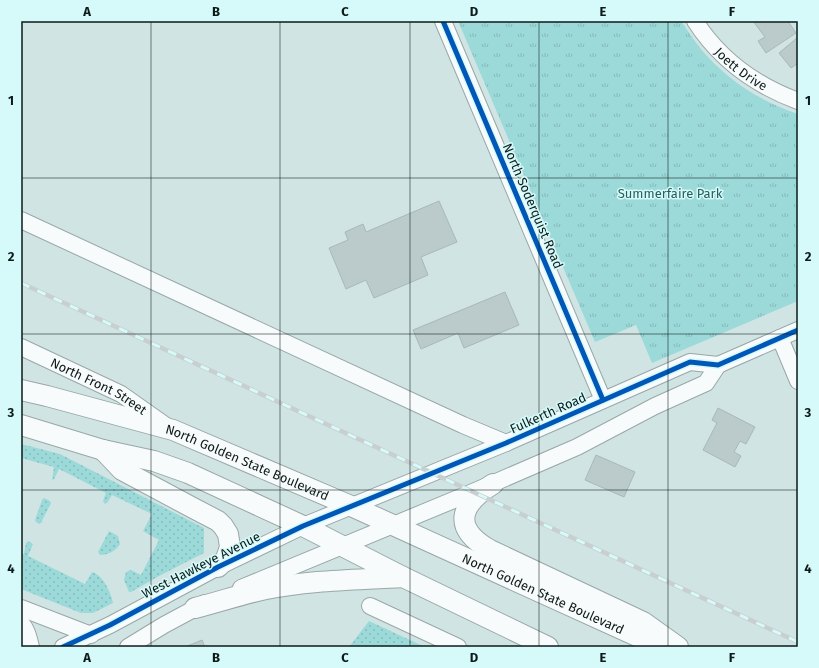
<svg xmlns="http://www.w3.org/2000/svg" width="819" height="668" font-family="'Fira Sans',sans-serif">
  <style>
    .grass { fill: url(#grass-dots) }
    .park { fill: url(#park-tufts) }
    .building { fill: #bbcaca; stroke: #a9b8b8 }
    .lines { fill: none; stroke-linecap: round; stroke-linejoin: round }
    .minor-casing { stroke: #98a7a7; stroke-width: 18 }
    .major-casing { stroke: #98a7a7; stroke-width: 22 }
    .minor { stroke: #f8fbfb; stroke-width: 16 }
    .major { stroke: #f8fbfb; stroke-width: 20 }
    .rail-casing { stroke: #c8cfcf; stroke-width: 4.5 }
    .rail { stroke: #d6f9f9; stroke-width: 3; stroke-dasharray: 9; stroke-linecap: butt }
    .cycleway-casing { stroke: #d6f9f9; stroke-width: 8 }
    .cycleway { stroke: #0057b8; stroke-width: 5 }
    .grid { fill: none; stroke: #0d1a1a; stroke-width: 1; stroke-opacity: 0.55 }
    .labels { text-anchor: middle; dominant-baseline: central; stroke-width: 3; stroke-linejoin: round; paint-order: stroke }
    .street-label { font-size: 13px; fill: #0d1a1a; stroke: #d6f9f9 }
    .park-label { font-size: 13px; fill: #275e5f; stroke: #d6f9f9 }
    .neatline { fill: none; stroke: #0d1a1a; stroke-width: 1.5 }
    .grid-label { font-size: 13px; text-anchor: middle; font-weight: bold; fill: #0d1a1a }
  </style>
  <defs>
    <pattern id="grass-dots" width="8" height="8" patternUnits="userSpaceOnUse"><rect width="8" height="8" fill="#9cd9d9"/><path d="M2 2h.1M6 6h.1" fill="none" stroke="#85baba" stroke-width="1.8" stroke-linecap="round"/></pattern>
    <pattern id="park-tufts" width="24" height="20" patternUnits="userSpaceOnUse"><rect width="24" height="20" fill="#9cd9d9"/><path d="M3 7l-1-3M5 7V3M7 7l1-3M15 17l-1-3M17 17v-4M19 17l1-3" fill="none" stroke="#85baba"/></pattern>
  </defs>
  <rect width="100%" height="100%" fill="#d1e4e4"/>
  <g class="grass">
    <path d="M21,444L60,454L204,528V553L159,576L131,592H129L124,580L126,572L131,570L141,575L159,540L143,531L152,514L112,495L107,503L105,504L103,501L106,493L59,469L54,479L52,480L54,467L21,458Z"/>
    <path d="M44,498L50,501L51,503L41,523L39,524L36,522L35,520L42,500Z"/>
    <path d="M109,531L118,536L120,544C116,551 108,555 100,555L98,552Z"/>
    <path d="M28,541L33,544L28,556L85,584L92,572C103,575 111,592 113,603L93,613H81L21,589V554H24L26,543Z"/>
    <path d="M369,621L425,647H349Z"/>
  </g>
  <path class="park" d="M458,21H681C690,34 698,47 709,58C733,84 765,103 798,114V301L652,363L636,325L595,342Z"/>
  <g class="building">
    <path d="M753,21H788L796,33L766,53L758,41L765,37Z"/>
    <path d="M798,37V66L797,64L791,68L779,53Z"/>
    <path d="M439,201L457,242L421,257L428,275L374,298L366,280L346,289L329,248L348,240L345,232L363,224L366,232Z"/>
    <path d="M505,292L519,325L464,348L458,333L421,349L413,330Z"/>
    <path d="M718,408L755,427L746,444L740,441L734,452L741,456L735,467L703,450L717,423L712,420Z"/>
    <path d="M596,455L635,472L624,497L585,480Z"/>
    <path d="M202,640L205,647H185Z"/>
  </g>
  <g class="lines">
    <defs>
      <g id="minor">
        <path d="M443,21L603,400"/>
        <path id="s1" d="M695,21C720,60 755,85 798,101"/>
        <path d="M21,220L463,425L506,443"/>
        <path d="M780,338L798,381"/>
        <path id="s2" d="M21,347L121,394L165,425"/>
        <path d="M241,588L473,492L577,447L655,406L706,383L718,365"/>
        <path d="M370,606L458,647"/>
        <path d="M21,608L91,635"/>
        <path d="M21,623C27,629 29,639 31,647"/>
        <path d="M63,647L110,625L218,567L303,526L506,443L690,362L718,365L798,330"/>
        <path d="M128,647L164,625L205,603"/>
      </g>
      <g id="major">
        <path id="s3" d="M21,390L47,396L173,430L351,506L661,647"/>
        <path d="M21,425L103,450L154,461L188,473L303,526L403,577L548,647"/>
        <path d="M103,450L122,470L195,509L218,521L223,526L228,534L230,547L226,559L218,567"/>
        <path d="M493,484C459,505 452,528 490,550L643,622L678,647"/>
        <path d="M195,608C219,602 242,594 266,589C311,580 357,580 403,577"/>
      </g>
    </defs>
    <use href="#minor" class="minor-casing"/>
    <use href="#major" class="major-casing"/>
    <use href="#minor" class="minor"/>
    <use href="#major" class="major"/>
    <defs>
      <path id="rail" d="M21,283L798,642"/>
    </defs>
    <use href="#rail" class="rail-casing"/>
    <use href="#rail" class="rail"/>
    <defs>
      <g id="cycleway">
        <path d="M443,21L603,400"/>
        <path d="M63,647L110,625L218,567L303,526L506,443L690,362L718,365L798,330"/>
      </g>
    </defs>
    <use href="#cycleway" class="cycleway-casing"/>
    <use href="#cycleway" class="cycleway"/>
  </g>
  <path class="grid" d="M151,21V647M280,21V647M410,21V647M539,21V647M668,21V647M21,178H798M21,334H798M21,490H798"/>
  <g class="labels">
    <g class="street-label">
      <text stroke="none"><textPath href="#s1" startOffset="67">Joett Drive</textPath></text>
      <text transform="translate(533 206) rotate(67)">North Soderquist Road</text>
      <text stroke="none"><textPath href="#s2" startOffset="87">North Front Street</textPath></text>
      <text transform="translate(548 413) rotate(-24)">Fulkerth Road</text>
      <text stroke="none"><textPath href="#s3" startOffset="238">North Golden State Boulevard</textPath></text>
      <text transform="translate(201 565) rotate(-27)">West Hawkeye Avenue</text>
      <text stroke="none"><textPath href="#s3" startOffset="562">North Golden State Boulevard</textPath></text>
    </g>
    <g class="park-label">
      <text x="670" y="193">Summerfaire Park</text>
    </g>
  </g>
  <rect width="819" height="668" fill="none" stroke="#d6f9f9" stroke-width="44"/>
  <rect x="22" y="22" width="775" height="624" class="neatline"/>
  <g class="grid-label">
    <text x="87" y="16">A</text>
    <text x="216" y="16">B</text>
    <text x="345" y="16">C</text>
    <text x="474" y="16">D</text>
    <text x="603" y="16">E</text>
    <text x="732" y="16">F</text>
    <text x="11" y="105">1</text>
    <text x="808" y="105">1</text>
    <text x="11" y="261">2</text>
    <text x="808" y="261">2</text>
    <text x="11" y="417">3</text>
    <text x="808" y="417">3</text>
    <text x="11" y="573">4</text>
    <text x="808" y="573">4</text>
    <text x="87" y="662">A</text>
    <text x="216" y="662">B</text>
    <text x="345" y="662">C</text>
    <text x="474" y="662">D</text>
    <text x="603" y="662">E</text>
    <text x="732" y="662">F</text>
  </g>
</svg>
